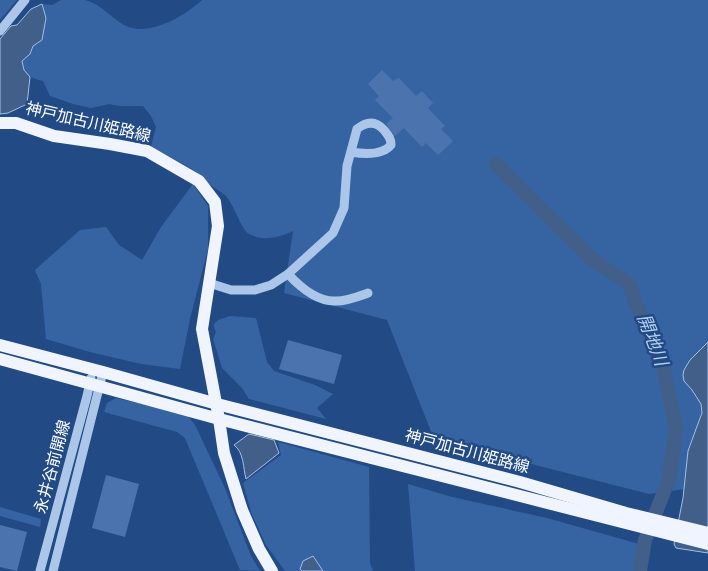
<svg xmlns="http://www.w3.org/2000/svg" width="708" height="571" font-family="'Sofia Sans Condensed','Noto Sans JP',sans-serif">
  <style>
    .green { fill: #3664a3 }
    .water { fill: #415f89; stroke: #9fc0ea }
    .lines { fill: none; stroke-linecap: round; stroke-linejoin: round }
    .river { stroke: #415f89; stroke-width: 14 }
    .building { fill: #4b74ae }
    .minor { stroke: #acc6e9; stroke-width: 9 }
    .major { stroke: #eff4fe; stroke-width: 12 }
    .labels { text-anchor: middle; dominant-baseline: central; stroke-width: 5; stroke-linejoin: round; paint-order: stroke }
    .street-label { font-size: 16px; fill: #fff; stroke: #224b86 }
    .water-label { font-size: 18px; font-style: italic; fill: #b7d0f1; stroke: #224b86 }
  </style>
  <rect width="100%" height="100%" fill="#224b86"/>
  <g class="green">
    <path d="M0,0H17L0,20Z"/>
    <path d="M61,0C69,0 78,0 85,0C100,3 111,18 124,25C148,38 185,16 202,0H708V486L649,494L434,439L387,320L284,293L293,231C280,237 264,242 249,234C240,228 235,205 225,195C220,191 214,188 209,184C204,180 200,175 195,171C181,162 166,155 151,147L156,127L151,116L143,106H120L109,104L91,108L73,104L50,96L43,81C29,77 25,77 22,61C34,50 39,33 46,18L42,4L52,5Z"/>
    <path d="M193,184L208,206V249L190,319L180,369L141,364L90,352L46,339L41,284L35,270L80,230L106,227L119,245L142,260L161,227Z"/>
    <path d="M230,316L256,318L267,362L274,371L315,385L333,394L317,408L326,419L249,399L242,388L222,368L213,339L216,332L214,327V324L218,320Z"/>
    <path d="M116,398L187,415L195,425L224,486L251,556L260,571L240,570L185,438L177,432L104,412L107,403Z"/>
    <path d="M278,442L369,467L370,563L373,571H323L313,556L300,569L302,571H285L266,545L251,512L243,483L281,455Z"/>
    <path d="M408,484L452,497L547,518L639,544L641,571H415Z"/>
    <path d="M0,507L41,519L40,527L0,516Z"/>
  </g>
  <g class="water">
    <path d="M42,4L46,18L42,40L33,46L30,54L22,61L24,70L30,77L27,104L8,113L0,114V39L11,26L17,25L31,9Z"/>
    <path d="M708,342V553L676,548L674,544L683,498L688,451L696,429L702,413L701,404L692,390L684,381L683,375L684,370L690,360Z"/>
    <path d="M249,434L274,440L279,453L246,479C243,468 244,452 234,445Z"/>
    <path d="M313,556L323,571H302L300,569L303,561Z"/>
  </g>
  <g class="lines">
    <path class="river" d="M496,164L593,260L630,285L636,304L663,366L676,429L669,479L645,540L640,571"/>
  </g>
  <g class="building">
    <path d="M382,70L393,81L399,78L416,96L422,91L433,103L428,108L445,126L441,129L453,141L438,155L426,143L422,147L404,128L395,136L386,124L393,118L375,100L379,96L368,84Z"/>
    <path d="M288,340L342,355L334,384L279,369Z"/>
    <path d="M106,475L139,484L125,537L92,528Z"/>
    <path d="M0,525L27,532L17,571L0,567Z"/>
  </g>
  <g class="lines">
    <g class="minor">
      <path d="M0,31L25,0"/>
      <path d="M288,274C300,287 317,302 336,301C347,301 357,297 368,293"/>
      <path d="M209,283L231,290H255L271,285L288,274L333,233L344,208L347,166L357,129C367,121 376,121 384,130C388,135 391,138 391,145C382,156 363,154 351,152"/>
      <path d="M40,571L87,396L91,378"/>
      <path d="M53,571L103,372"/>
    </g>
    <g class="major">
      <path d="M0,123H16L54,136L110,144L147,151L199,181L215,202L218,226L202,329L219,419L224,453L242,510L259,549L272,571"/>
      <path d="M0,345L103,372L217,404L520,482L626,513L708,533"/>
      <path d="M0,359L219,419L708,544"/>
    </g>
  </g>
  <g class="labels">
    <g class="street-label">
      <text transform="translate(88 123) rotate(13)">神戸加古川姫路線</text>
      <text transform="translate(467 452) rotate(15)">神戸加古川姫路線</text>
      <text transform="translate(53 467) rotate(-75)">永井谷前開線</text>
    </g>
    <g class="water-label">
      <text transform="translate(652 340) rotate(69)">開地川</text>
    </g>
  </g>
</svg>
